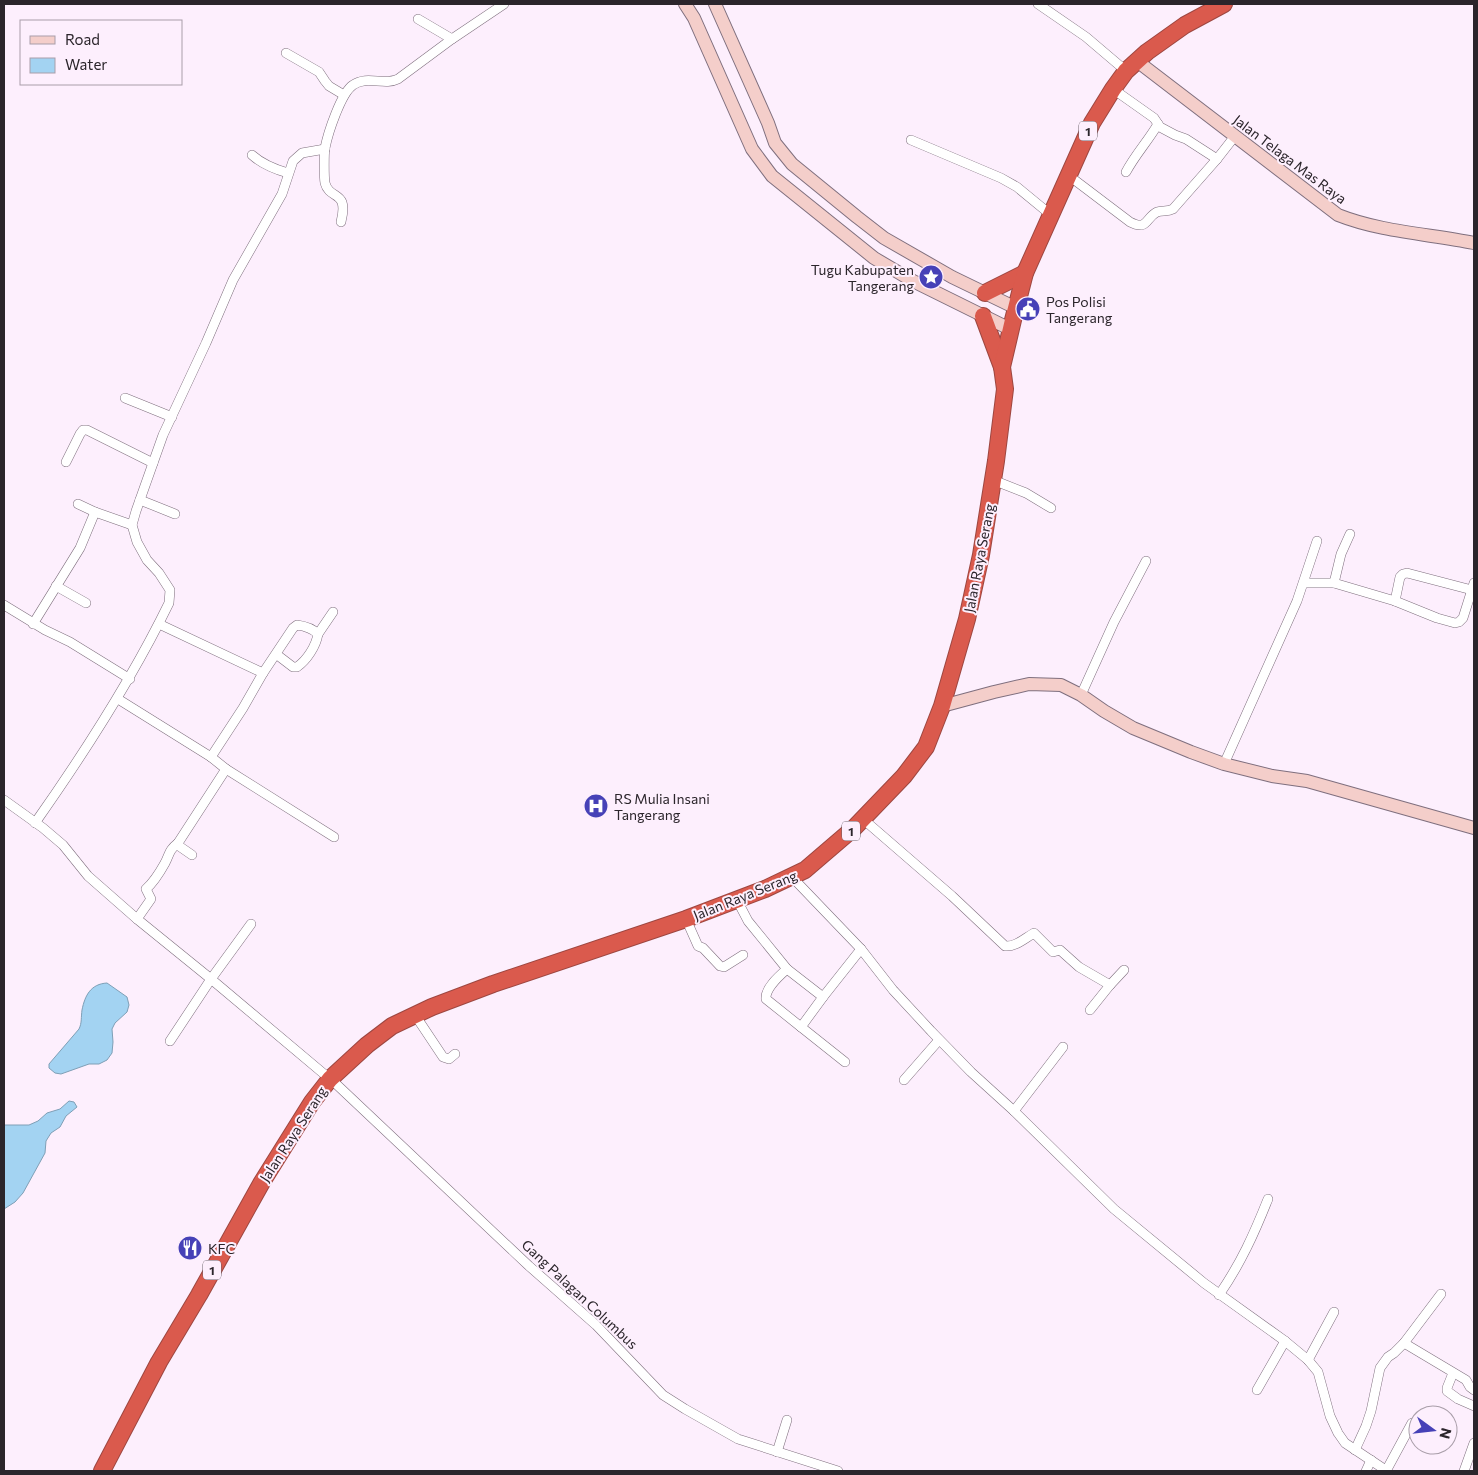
<svg xmlns="http://www.w3.org/2000/svg" width="1478" height="1475" font-family="Commissioner,sans-serif">
  <style>
    .water { fill: #a3d3f2; stroke: #7f9fb6 }
    .lines { fill: none; stroke-linecap: round; stroke-linejoin: round }
    .street-casing { stroke: #7f6f7e; stroke-width: 10 }
    .secondary-casing { stroke: #7f6f7e; stroke-width: 14 }
    .highway-casing { stroke: #9d4741; stroke-width: 18 }
    .street { stroke: #fff; stroke-width: 9 }
    .secondary { stroke: #f4ceca; stroke-width: 12 }
    .highway { stroke: #da5a4d; stroke-width: 16 }
    .labels { text-anchor: middle; dominant-baseline: central; stroke-width: 4; stroke-linejoin: round; paint-order: stroke }
    .shield { fill: #fdeffd; stroke: #6a626a; stroke-width: 1 }
    .shield-label { font-size: 12px; font-weight: bold; fill: #2b252b }
    .street-label { font-size: 14px; fill: #2b252b; stroke: #fdeffd }
    .poi-label { font-size: 14px; fill: #2b252b; stroke: #fdeffd; text-anchor: start }
  </style>
  <rect width="100%" height="100%" fill="#fdeffd"/>
  <g class="water">
    <path d="M107,983L127,997L129,1005L127,1012L115,1023L112,1029L113,1042L112,1053L107,1060L99,1064H89L61,1074L55,1073L49,1068V1064L79,1029C82,1023 81,1017 82,1010C85,995 91,984 107,983Z"/>
    <path d="M69,1101L74,1102L77,1107L66,1116L60,1127L51,1133L46,1141L45,1153L23,1193L15,1202L4,1209V1125H29L38,1121L47,1113L60,1109Z"/>
  </g>
  <g class="lines">
    <defs>
      <g id="street">
        <path d="M1038,4L1086,37L1126,71"/>
        <path d="M418,19L452,39"/>
        <path d="M286,53L319,72L325,81L329,86L344,95"/>
        <path d="M1113,89L1154,118L1160,127L1175,135L1186,139L1217,159"/>
        <path d="M911,140L1001,178L1017,187L1051,215"/>
        <path d="M252,155C262,164 274,169 288,173"/>
        <path d="M1126,172C1135,155 1148,141 1158,124"/>
        <path d="M1068,175L1130,222C1148,231 1145,218 1157,212C1162,210 1167,212 1173,209L1217,159L1235,136"/>
        <path d="M341,222C349,189 330,201 325,183C324,177 324,153 325,148C328,133 341,93 353,85C367,75 384,86 398,79L452,39L504,4"/>
        <path d="M125,398L172,417"/>
        <path d="M66,462L80,434L83,430H87L153,463"/>
        <path d="M993,480L1026,493L1051,508"/>
        <path d="M140,500L175,514"/>
        <path d="M78,504L95,512"/>
        <path d="M1304,583H1334L1395,601L1437,618L1455,623L1459,622L1463,618L1474,583"/>
        <path d="M1334,583L1341,554L1350,534"/>
        <path d="M56,586L86,603"/>
        <path d="M1395,601L1400,577L1403,574L1407,573L1472,590"/>
        <path d="M4,605L45,630L70,642L130,679"/>
        <path d="M33,624L80,548L95,512L132,525"/>
        <path d="M159,624L263,673"/>
        <path d="M318,634L333,612"/>
        <path d="M1081,695L1114,622L1146,561"/>
        <path d="M118,699L211,757L226,769L334,837"/>
        <path d="M211,757L243,708L263,673L293,628L297,625C305,626 312,628 318,634C316,646 307,660 297,667H293L276,654"/>
        <path d="M1224,764L1297,601L1317,541"/>
        <path d="M4,800L43,828L63,845L88,876L137,919L211,979L330,1079"/>
        <path d="M863,819L952,896L1005,946C1016,947 1025,938 1034,933L1053,952L1060,950L1079,967L1110,985"/>
        <path d="M35,823C85,752 131,681 169,603L170,590L159,573L147,560L137,542L132,525L136,511L163,435L206,343L233,280L282,194L293,161L302,153L325,149"/>
        <path d="M192,855L179,846L178,843L226,769"/>
        <path d="M791,876L861,949L893,990L931,1031L971,1072L1014,1111L1114,1209L1204,1283L1285,1341L1308,1360L1318,1372L1330,1416L1338,1433L1345,1443L1387,1471"/>
        <path d="M737,900L748,921L787,969L823,997"/>
        <path d="M137,919L151,899L146,889C154,882 160,872 165,863C170,853 169,850 178,843"/>
        <path d="M686,919L698,946L703,948L720,966L724,967L743,955"/>
        <path d="M787,969C779,976 765,988 766,999L801,1027"/>
        <path d="M1090,1010L1110,985L1124,970"/>
        <path d="M415,1015L443,1057L449,1059L455,1054"/>
        <path d="M170,1041L211,979L251,924"/>
        <path d="M845,1062L801,1027L823,997L861,949"/>
        <path d="M904,1080L939,1040"/>
        <path d="M335,1083L529,1266L596,1325L663,1395L685,1409L738,1439L838,1471"/>
        <path d="M1014,1111L1063,1047"/>
        <path d="M1219,1295C1241,1263 1254,1234 1268,1199"/>
        <path d="M1404,1343L1466,1380L1470,1387L1474,1390"/>
        <path d="M1308,1360L1334,1312"/>
        <path d="M1453,1373L1447,1388V1391L1458,1399L1474,1406"/>
        <path d="M1257,1390L1285,1341"/>
        <path d="M1355,1450L1366,1426L1371,1411L1380,1368L1388,1357L1394,1353L1404,1343L1441,1294"/>
        <path d="M777,1452L787,1420"/>
        <path d="M1366,1471L1371,1460"/>
        <path d="M1386,1471L1412,1423"/>
        <path d="M1464,1471L1474,1443"/>
      </g>
      <g id="secondary">
        <path d="M685,4L694,18L752,149L772,176L874,258L913,281L1010,329"/>
        <path d="M715,4L768,123L775,143L792,164L857,217L884,238L952,277L1016,308"/>
        <path d="M1137,61L1338,215C1381,232 1429,234 1474,243"/>
        <path d="M942,706L994,692L1029,684L1061,685L1081,695L1104,711L1133,728L1191,752L1224,764L1272,776L1307,781L1474,828"/>
      </g>
      <g id="highway">
        <path d="M985,293L1025,273"/>
        <path d="M983,316L1002,367"/>
        <path d="M102,1471L159,1362L199,1295L262,1182L312,1102L330,1079L367,1045L392,1026L432,1007L493,984L686,919L765,889L805,870L854,828L904,776L926,747L942,706L967,619L981,555L996,461L1005,389L1002,367L1013,320L1025,273L1092,123L1113,89L1126,71L1147,52L1185,25L1224,4"/>
      </g>
    </defs>
    <use href="#street" class="street-casing"/>
    <use href="#secondary" class="secondary-casing"/>
    <use href="#highway" class="highway-casing"/>
    <use href="#street" class="street"/>
    <use href="#secondary" class="secondary"/>
    <use href="#highway" class="highway"/>
  </g>
  <defs>
    <symbol id="sight-disc" viewBox="-11 -11 22 22"><circle r="9.5" fill="#4641b7" stroke="#fdeffd"/><path d="M0-6L1.8-2.2L6-1.7L2.9 1.2L3.7 5.4L0 3.3L-3.7 5.4L-2.9 1.2L-6-1.7L-1.8-2.2Z" fill="#fff"/></symbol>
    <symbol id="civic-disc" viewBox="-11 -11 22 22"><circle r="9.5" fill="#4641b7" stroke="#fdeffd"/><path d="M-.6-6.5H3V-4.5H.6V-3L4-1V1h2V6H-6V1h2V-1L-.6-3ZM-1.2 2.5V6h2.4V2.5Z" fill="#fff"/></symbol>
    <symbol id="hospital-disc" viewBox="-11 -11 22 22"><circle r="9.5" fill="#4641b7" stroke="#fdeffd"/><path d="M-5-5h3v3.5h4V-5h3V5h-3V1.5h-4V5h-3Z" fill="#fff"/></symbol>
    <symbol id="restaurant-disc" viewBox="-11 -11 22 22"><circle r="9.5" fill="#4641b7" stroke="#fdeffd"/><path d="M-5-6h1v4h1v-4h1v4h1v-4h1v5L-1.5 .5V6h-2V.5L-5-1ZM5-6V6H3V1.5H1.5Q1.5-4 5-6Z" fill="#fff"/></symbol>
  </defs>
  <g fill-rule="evenodd">
    <use href="#sight-disc" x="917" y="263" width="28" height="28"/>
    <use href="#civic-disc" x="1014" y="295" width="28" height="28"/>
    <use href="#hospital-disc" x="582" y="792" width="28" height="28"/>
    <use href="#restaurant-disc" x="176" y="1234" width="28" height="28"/>
  </g>
  <g class="labels">
    <g class="shield">
      <rect x="1079" y="121.5" width="18" height="19" rx="4"/>
      <rect x="842" y="821.5" width="18" height="19" rx="4"/>
      <rect x="203" y="1260.5" width="18" height="19" rx="4"/>
    </g>
    <g class="shield-label">
      <text x="1088" y="131">1</text>
      <text x="851" y="831">1</text>
      <text x="212" y="1270">1</text>
    </g>
    <g class="street-label">
      <text transform="translate(1290 159) rotate(37)">Jalan Telaga Mas Raya</text>
      <text transform="translate(979 558) rotate(-79)">Jalan Raya Serang</text>
      <text transform="translate(745 895) rotate(-22)">Jalan Raya Serang</text>
      <text transform="translate(293 1134) rotate(-57)">Jalan Raya Serang</text>
      <text transform="translate(580 1294) rotate(43)">Gang Palagan Columbus</text>
    </g>
    <g class="poi-label">
      <text x="914" y="269" text-anchor="end">Tugu Kabupaten<tspan x="914" dy="16">Tangerang</tspan></text>
      <text x="1046" y="301">Pos Polisi<tspan x="1046" dy="16">Tangerang</tspan></text>
      <text x="614" y="798">RS Mulia Insani<tspan x="614" dy="16">Tangerang</tspan></text>
      <text x="208" y="1248">KFC</text>
    </g>
  </g>
  <rect width="1478" height="1475" fill="none" stroke="#2b252b" stroke-width="10"/>
  <rect x="20" y="20" width="162" height="65" fill="#fdeffd" stroke="#a99ea9"/>
  <rect x="30" y="36" width="25" height="8" fill="#f4ceca" stroke="#a99ea9"/>
  <text x="65" y="45" font-size="15" fill="#2b252b">Road</text>
  <rect x="30" y="58" width="25" height="15" fill="#a3d3f2" stroke="#a99ea9"/>
  <text x="65" y="70" font-size="15" fill="#2b252b">Water</text>
  <g transform="translate(1433 1430) rotate(105)"><circle r="24" fill="#fdeffd" stroke="#a99ea9"/>
  <path d="M0-4L9 19L0 12L-9 19Z" fill="#4641b7"/>
  <text y="-8" font-size="14" font-weight="bold" text-anchor="middle" fill="#2b252b">N</text>
  </g>
</svg>
